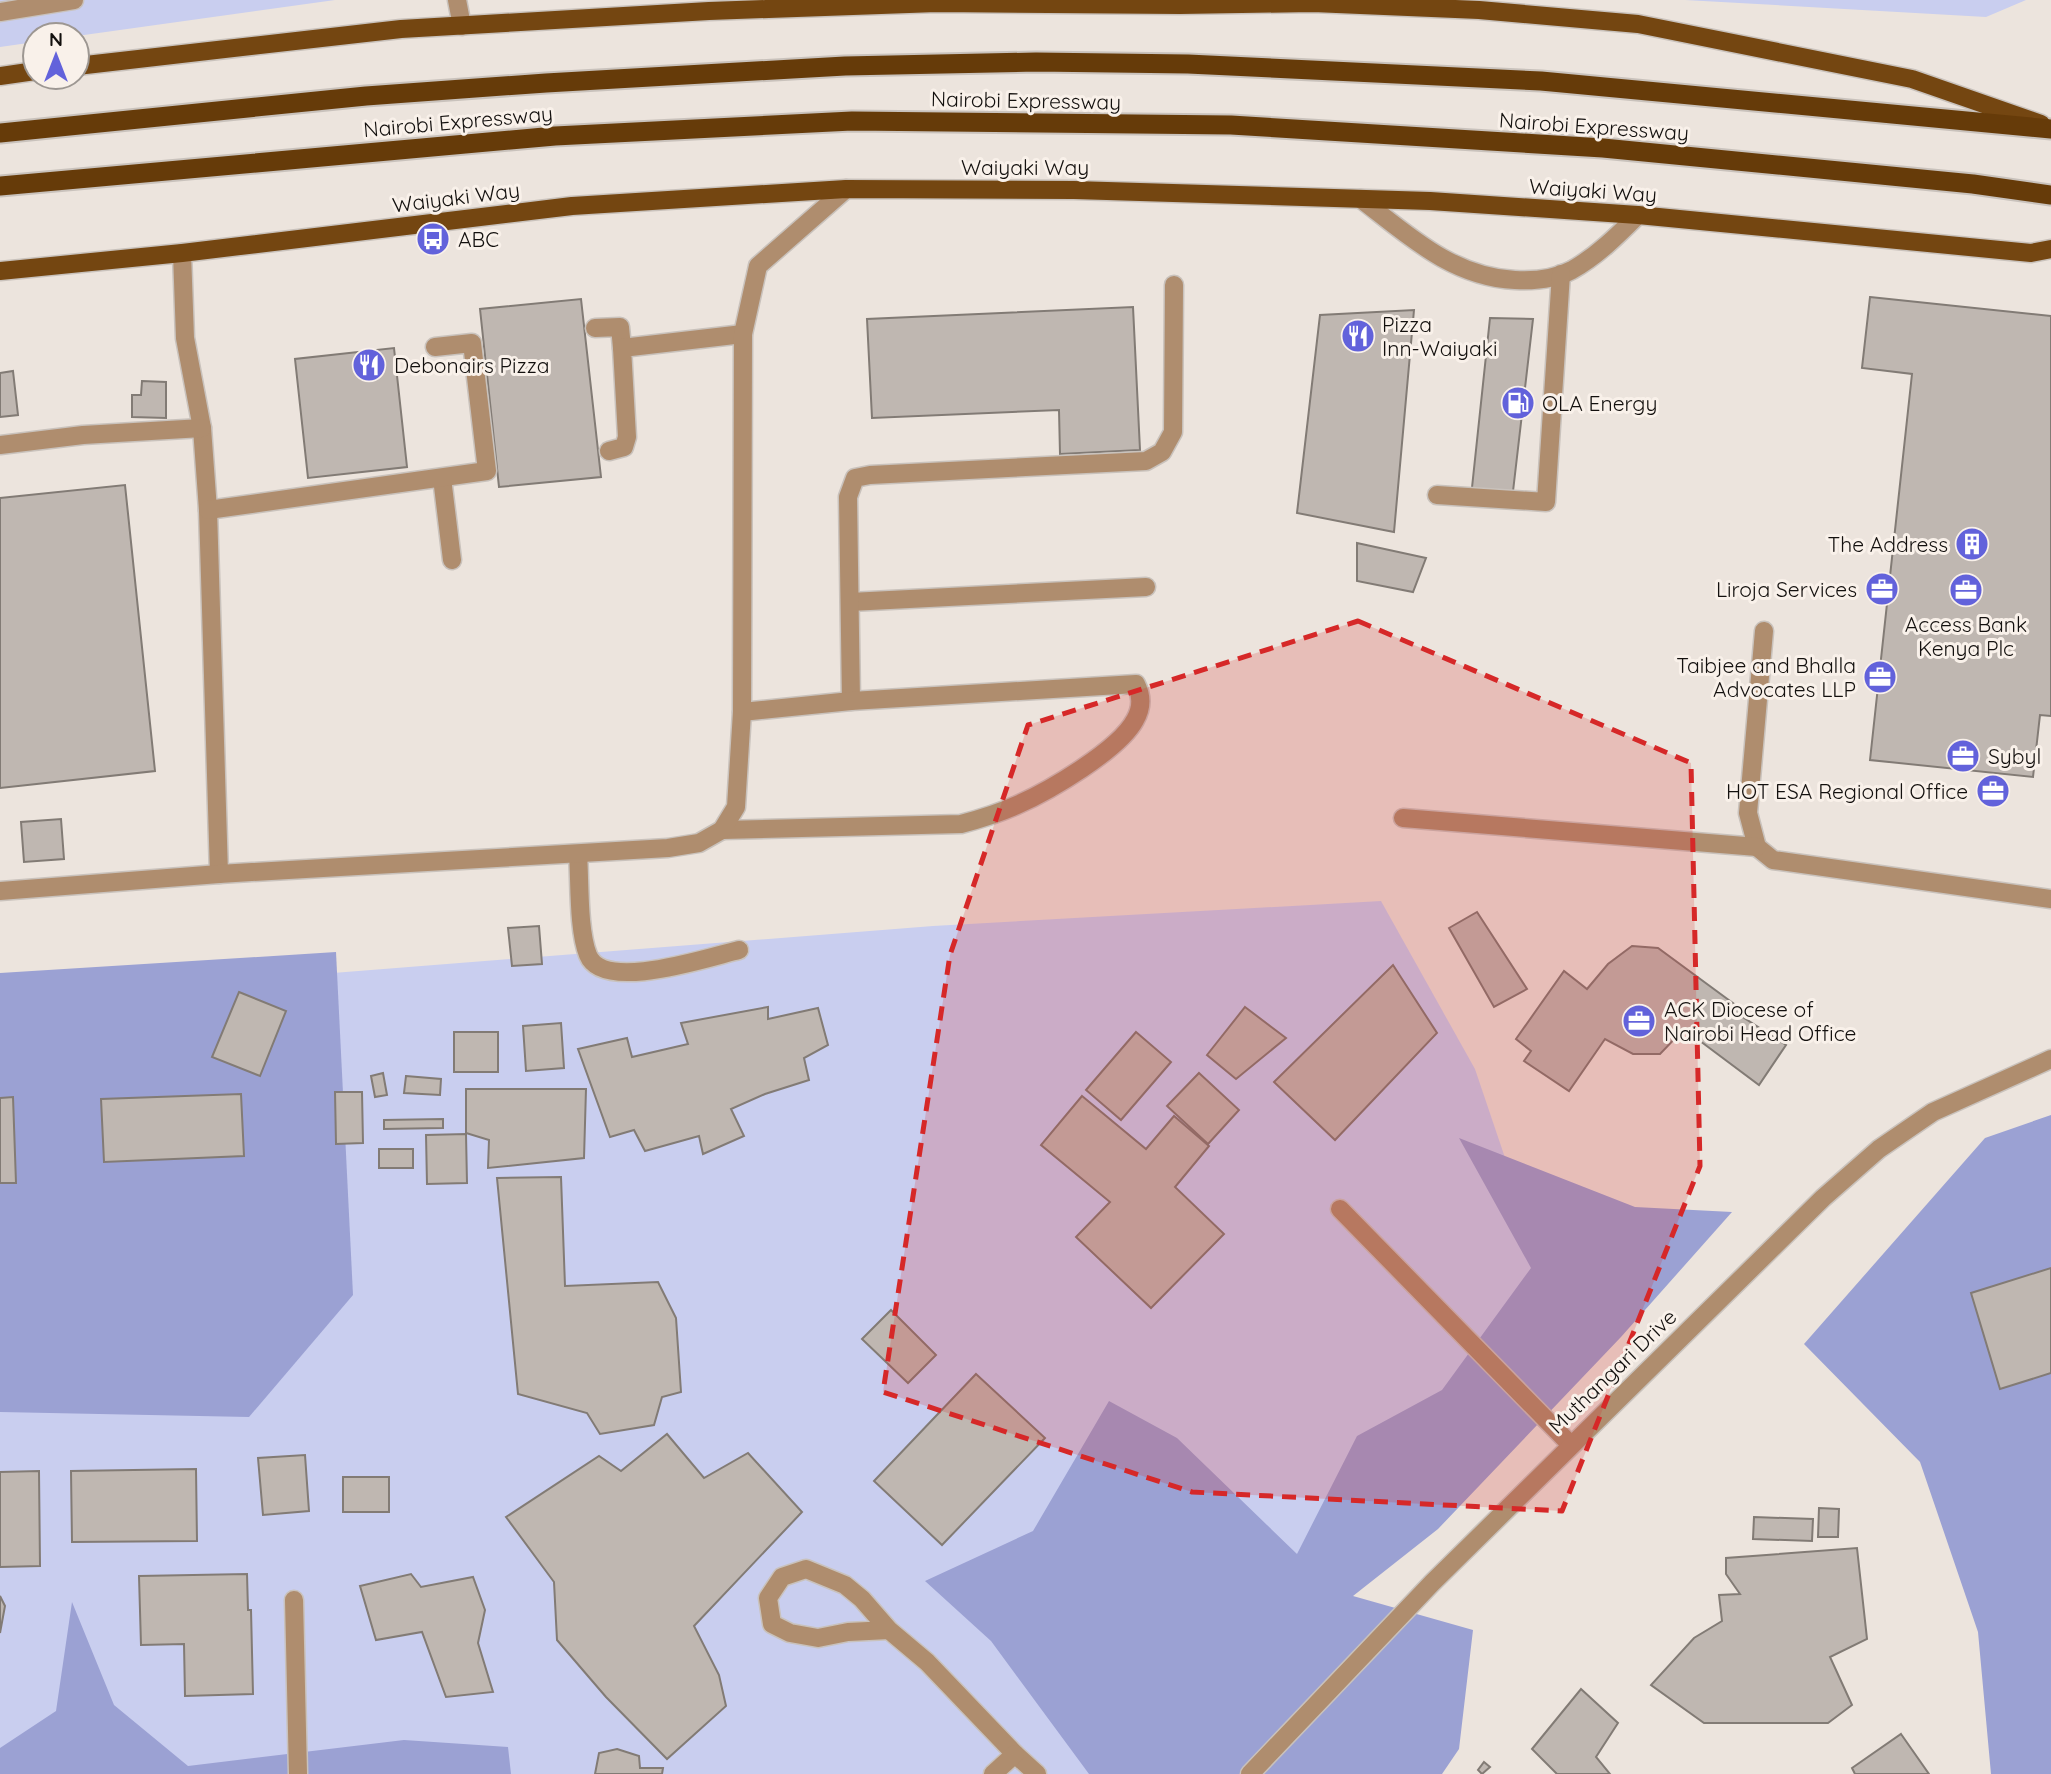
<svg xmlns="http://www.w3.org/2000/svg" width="2051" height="1774" font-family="Quicksand,sans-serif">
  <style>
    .green { fill: #c9ceef }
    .forest { fill: #9ba1d3 }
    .building { fill: #bfb7b1; stroke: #827b75; stroke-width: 2 }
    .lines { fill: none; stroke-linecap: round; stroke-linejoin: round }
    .service-casing { stroke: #c9c2bc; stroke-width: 21 }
    .minor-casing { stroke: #c9c2bc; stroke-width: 21 }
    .primary-casing { stroke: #c9c2bc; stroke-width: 21 }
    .trunk-casing { stroke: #c9c2bc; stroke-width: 23 }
    .service { stroke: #af8d6e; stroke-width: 18 }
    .minor { stroke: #af8d6e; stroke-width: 18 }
    .primary { stroke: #744611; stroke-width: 18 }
    .trunk { stroke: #663b09; stroke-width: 19 }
    .marked { fill: #d62828; fill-opacity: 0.2; stroke: #d62828; stroke-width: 5; stroke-dasharray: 14 9; stroke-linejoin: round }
    .labels { text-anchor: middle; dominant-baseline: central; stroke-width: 6; stroke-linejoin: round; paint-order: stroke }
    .street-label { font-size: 21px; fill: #13100e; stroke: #f9f1ea }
    .poi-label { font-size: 21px; fill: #13100e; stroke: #f9f1ea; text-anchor: start }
  </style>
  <rect width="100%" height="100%" fill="#ece4dd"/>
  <g class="green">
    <path d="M0,0H335L77,36L35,35V42L0,47Z"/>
    <path d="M1685,0H2026L1986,17Z"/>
    <path d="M1381,901L1475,1069L1570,1350L1149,1774H0V999L933,926Z"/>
  </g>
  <g class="forest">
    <path d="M336,952L353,1295L249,1417L0,1412V973Z"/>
    <path d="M2051,1115V1774H1991L1978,1632L1920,1462L1804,1344L1985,1138Z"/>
    <path d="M1459,1138L1635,1207L1732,1212L1621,1337L1438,1529L1353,1596L1473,1630L1459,1749L1442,1774H1089L991,1641L925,1581L1033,1531L1109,1401L1177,1438L1297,1554L1357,1436L1442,1390L1531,1268Z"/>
    <path d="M72,1602L114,1705L188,1766L404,1740L508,1747L511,1774H0V1748L56,1711Z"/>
  </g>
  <g class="building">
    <path d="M1870,297L2051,316V716L2040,715L2033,777L1870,760L1912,374L1862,368Z"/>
    <path d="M581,299L601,477L499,487L480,309Z"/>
    <path d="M1133,307L1140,450L1060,454L1059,410L872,418L867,319Z"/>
    <path d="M1414,310L1394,532L1297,513L1320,315Z"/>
    <path d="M1490,318L1533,319L1512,500L1471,497Z"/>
    <path d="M394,348L407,467L308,478L295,359Z"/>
    <path d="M13,371L18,415L0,417V373Z"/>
    <path d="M142,381L166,382V418L132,417V395H141Z"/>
    <path d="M125,485L155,771L0,788V498Z"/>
    <path d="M1357,543L1426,558L1413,592L1357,581Z"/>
    <path d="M61,819L64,859L24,862L21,822Z"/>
    <path d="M1477,912L1527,989L1494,1007L1449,928Z"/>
    <path d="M539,926L542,964L512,966L508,928Z"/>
    <path d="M1632,946L1658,948L1741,1009L1738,1014L1786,1045L1759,1085L1684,1029L1660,1054H1633L1605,1039L1569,1091L1524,1061L1531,1051L1516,1039L1564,971L1587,989L1608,964Z"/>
    <path d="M1393,965L1437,1033L1335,1140L1274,1082Z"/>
    <path d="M239,992L286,1011L260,1076L212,1057Z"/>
    <path d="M768,1007V1019L818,1008L828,1045L804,1058L809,1080L765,1094L731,1109L744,1136L703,1154L699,1136L645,1151L634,1130L610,1137L578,1049L627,1038L632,1057L688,1044L681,1023Z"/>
    <path d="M1245,1007L1286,1038L1236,1079L1207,1055Z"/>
    <path d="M561,1023L564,1068L526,1071L523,1026Z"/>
    <rect x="454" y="1032" width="44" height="40"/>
    <path d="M1136,1032L1171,1062L1121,1120L1086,1090Z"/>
    <path d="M383,1073L387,1095L375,1097L371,1076Z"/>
    <path d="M1199,1073L1239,1110L1208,1144L1167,1106Z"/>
    <path d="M406,1076L441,1079L440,1095L404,1093Z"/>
    <path d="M466,1089H586L584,1158L488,1168L489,1140L466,1133Z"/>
    <path d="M335,1092H362L363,1143L336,1144Z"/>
    <path d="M241,1094L244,1156L104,1162L101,1099Z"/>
    <path d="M1082,1096L1146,1149L1174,1116L1209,1146L1175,1187L1224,1234L1151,1308L1076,1237L1110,1202L1041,1145Z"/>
    <path d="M13,1097L16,1183H0V1098Z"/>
    <path d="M443,1119V1128L384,1129V1120Z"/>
    <path d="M466,1134L467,1183L427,1184L426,1135Z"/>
    <rect x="379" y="1149" width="34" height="19"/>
    <path d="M561,1177L565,1286L658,1282L676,1318L681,1392L662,1397L654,1425L600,1434L587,1413L518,1394L497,1178Z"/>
    <path d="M2051,1268V1373L2000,1389L1971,1293Z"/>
    <path d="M891,1310L936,1355L908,1383L862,1339Z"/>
    <path d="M976,1374L1045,1438L942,1545L874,1481Z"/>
    <path d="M667,1434L704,1478L748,1453L802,1512L694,1626L719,1675L726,1706L667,1759L606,1697L557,1640L554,1582L506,1517L599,1456L621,1471Z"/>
    <path d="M305,1455L309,1511L263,1515L258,1458Z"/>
    <path d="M196,1469L197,1541L72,1542L71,1471Z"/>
    <path d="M39,1471L40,1566L0,1567V1472Z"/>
    <rect x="343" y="1477" width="46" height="35"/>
    <path d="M1819,1508L1839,1509L1838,1537H1818Z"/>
    <path d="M1754,1517L1813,1519L1812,1541L1753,1539Z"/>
    <path d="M1857,1548L1867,1639L1830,1657L1852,1705L1828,1723H1704L1651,1685L1694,1638L1722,1621L1719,1595L1740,1594L1726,1574V1558Z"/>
    <path d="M247,1574L248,1610H251L253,1694L185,1696L184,1644L141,1645L139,1576Z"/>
    <path d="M411,1574L421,1587L473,1577L485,1610L478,1643L493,1692L446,1697L422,1632L376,1640L360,1586Z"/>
    <path d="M0,1596L5,1606L0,1633Z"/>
    <path d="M1581,1689L1618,1723L1596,1757L1610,1774H1557L1532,1749Z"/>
    <path d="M1901,1734L1929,1774H1855L1852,1768Z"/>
    <path d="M617,1749L639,1756L640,1768H663L662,1774H595L599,1753Z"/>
    <path d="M1484,1762L1490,1767L1482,1774L1478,1770Z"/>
  </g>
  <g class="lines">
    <defs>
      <g id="service">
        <path d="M457,0L462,26"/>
        <path d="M0,12L74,0"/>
        <path d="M1361,199C1408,235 1452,277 1515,280C1533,281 1555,279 1572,270C1597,256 1618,235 1638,215"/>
        <path d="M182,253L185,338L202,428L208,510L219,874"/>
        <path d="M595,328L620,327L622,348"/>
        <path d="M0,445L83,435L202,428"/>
        <path d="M609,451L624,447L627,437L622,348L743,334"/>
        <path d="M442,478L452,560"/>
        <path d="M1437,495L1546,502L1561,274"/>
        <path d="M208,510L487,471L472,343L435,347"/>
        <path d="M850,602L1146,587"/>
        <path d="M1764,631L1748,813L1757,847L1773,860L2051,899"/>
        <path d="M851,701L848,497L855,478L870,475L1146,461L1162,452L1173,432L1174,285"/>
        <path d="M1403,818L1757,847"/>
        <path d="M722,830L961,824C980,819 999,813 1017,805C1049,791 1119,750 1135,720C1142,708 1142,696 1136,684L851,701L742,712"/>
        <path d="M578,854C580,882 578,930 588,955C603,993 709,957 739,950"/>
        <path d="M1340,1209L1570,1444"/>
        <path d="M294,1600L298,1774"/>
        <path d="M889,1630L848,1632L818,1638L790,1633L772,1624L768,1598L782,1577L806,1569L845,1585L862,1599L889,1630L927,1662L1015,1754L1037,1774"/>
        <path d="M993,1774L1015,1754"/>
      </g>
      <g id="minor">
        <path d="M0,891L219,874L668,848L699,843L722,830L736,807L742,712L743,334L758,266L846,189"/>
        <path d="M1250,1774L1432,1583L1823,1198L1879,1149L1933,1112L2051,1059"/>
      </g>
      <g id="primary">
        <path d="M77,66L401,29L709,11L937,3L1180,5L1313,3L1479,10L1638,24L1912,79L2041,124"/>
        <path d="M0,76L35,71"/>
        <path d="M0,271L182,253L572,206L846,189L1074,190L1430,201L1638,215L2031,253L2051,249"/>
      </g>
      <g id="trunk">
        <path d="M0,133L366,96L546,83L845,66L1036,62L1188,64L1541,81L2051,129"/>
        <path d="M0,186L555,136L852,121L1231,125L1603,148L1973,184L2051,195"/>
      </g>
    </defs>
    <use href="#service" class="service-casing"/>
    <use href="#minor" class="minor-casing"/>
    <use href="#primary" class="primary-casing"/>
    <use href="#trunk" class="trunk-casing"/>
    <use href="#service" class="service"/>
    <use href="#minor" class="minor"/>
    <use href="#primary" class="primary"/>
    <use href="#trunk" class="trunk"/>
  </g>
  <path class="marked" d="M1358,621L1691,763L1700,1166L1562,1511L1192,1492L883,1392L950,955L1028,725Z"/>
  <defs>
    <symbol id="bus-disc" viewBox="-11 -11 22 22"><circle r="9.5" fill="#6262db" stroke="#f9f1ea"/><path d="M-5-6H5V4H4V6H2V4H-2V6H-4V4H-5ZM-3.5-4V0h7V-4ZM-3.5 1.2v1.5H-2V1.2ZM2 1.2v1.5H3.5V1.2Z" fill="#fff"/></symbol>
    <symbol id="restaurant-disc" viewBox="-11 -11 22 22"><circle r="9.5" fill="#6262db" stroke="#f9f1ea"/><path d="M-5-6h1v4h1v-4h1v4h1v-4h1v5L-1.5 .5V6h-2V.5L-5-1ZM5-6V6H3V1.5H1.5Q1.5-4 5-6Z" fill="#fff"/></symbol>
    <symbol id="fuel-disc" viewBox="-11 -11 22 22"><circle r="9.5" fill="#6262db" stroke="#f9f1ea"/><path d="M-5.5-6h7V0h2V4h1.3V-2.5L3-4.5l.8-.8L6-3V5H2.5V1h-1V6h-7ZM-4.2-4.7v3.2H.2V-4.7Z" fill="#fff"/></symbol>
    <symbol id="building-disc" viewBox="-11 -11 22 22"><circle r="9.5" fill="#6262db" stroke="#f9f1ea"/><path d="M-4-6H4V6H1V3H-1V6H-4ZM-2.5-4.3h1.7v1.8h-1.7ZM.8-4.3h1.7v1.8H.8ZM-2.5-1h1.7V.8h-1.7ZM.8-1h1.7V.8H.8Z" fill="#fff"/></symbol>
    <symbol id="office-disc" viewBox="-11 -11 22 22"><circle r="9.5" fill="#6262db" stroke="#f9f1ea"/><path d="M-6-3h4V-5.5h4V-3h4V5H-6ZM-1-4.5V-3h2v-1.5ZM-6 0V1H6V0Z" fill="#fff"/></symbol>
  </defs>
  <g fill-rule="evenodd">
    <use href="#bus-disc" x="414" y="220" width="38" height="38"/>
    <use href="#restaurant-disc" x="1339" y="317" width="38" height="38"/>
    <use href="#restaurant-disc" x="350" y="346" width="38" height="38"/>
    <use href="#fuel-disc" x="1499" y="384" width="38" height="38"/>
    <use href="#building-disc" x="1953" y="525" width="38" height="38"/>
    <use href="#office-disc" x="1863" y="570" width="38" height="38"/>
    <use href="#office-disc" x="1947" y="571" width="38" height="38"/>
    <use href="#office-disc" x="1861" y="658" width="38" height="38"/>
    <use href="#office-disc" x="1944" y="737" width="38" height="38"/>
    <use href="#office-disc" x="1974" y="772" width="38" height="38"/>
    <use href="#office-disc" x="1620" y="1002" width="38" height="38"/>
  </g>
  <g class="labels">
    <g class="street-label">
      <text transform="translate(1026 100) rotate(1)">Nairobi Expressway</text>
      <text transform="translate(458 121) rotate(-5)">Nairobi Expressway</text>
      <text transform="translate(1594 126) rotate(4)">Nairobi Expressway</text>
      <text x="1025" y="167">Waiyaki Way</text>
      <text transform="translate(1593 190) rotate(4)">Waiyaki Way</text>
      <text transform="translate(456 197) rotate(-7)">Waiyaki Way</text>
      <text transform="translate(1612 1371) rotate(-44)">Muthangari Drive</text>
    </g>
    <g class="poi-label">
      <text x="458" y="239">ABC</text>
      <text x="1382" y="324">Pizza<tspan x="1382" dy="24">Inn-Waiyaki</tspan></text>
      <text x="394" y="365">Debonairs Pizza</text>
      <text x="1542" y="403">OLA Energy</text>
      <text x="1948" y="544" text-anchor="end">The Address</text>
      <text x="1857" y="589" text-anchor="end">Liroja Services</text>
      <text x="1966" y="624" text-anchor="middle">Access Bank<tspan x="1966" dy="24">Kenya Plc</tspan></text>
      <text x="1856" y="665" text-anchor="end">Taibjee and Bhalla<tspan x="1856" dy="24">Advocates LLP</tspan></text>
      <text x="1988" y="756">Sybyl</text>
      <text x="1968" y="791" text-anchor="end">HOT ESA Regional Office</text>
      <text x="1664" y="1009">ACK Diocese of<tspan x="1664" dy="24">Nairobi Head Office</tspan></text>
    </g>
  </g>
  <g transform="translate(56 56)"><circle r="33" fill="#f9f1ea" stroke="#9d9792" stroke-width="2"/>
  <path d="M0-5L12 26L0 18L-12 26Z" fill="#6262db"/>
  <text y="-10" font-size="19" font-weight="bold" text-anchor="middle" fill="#13100e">N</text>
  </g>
</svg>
